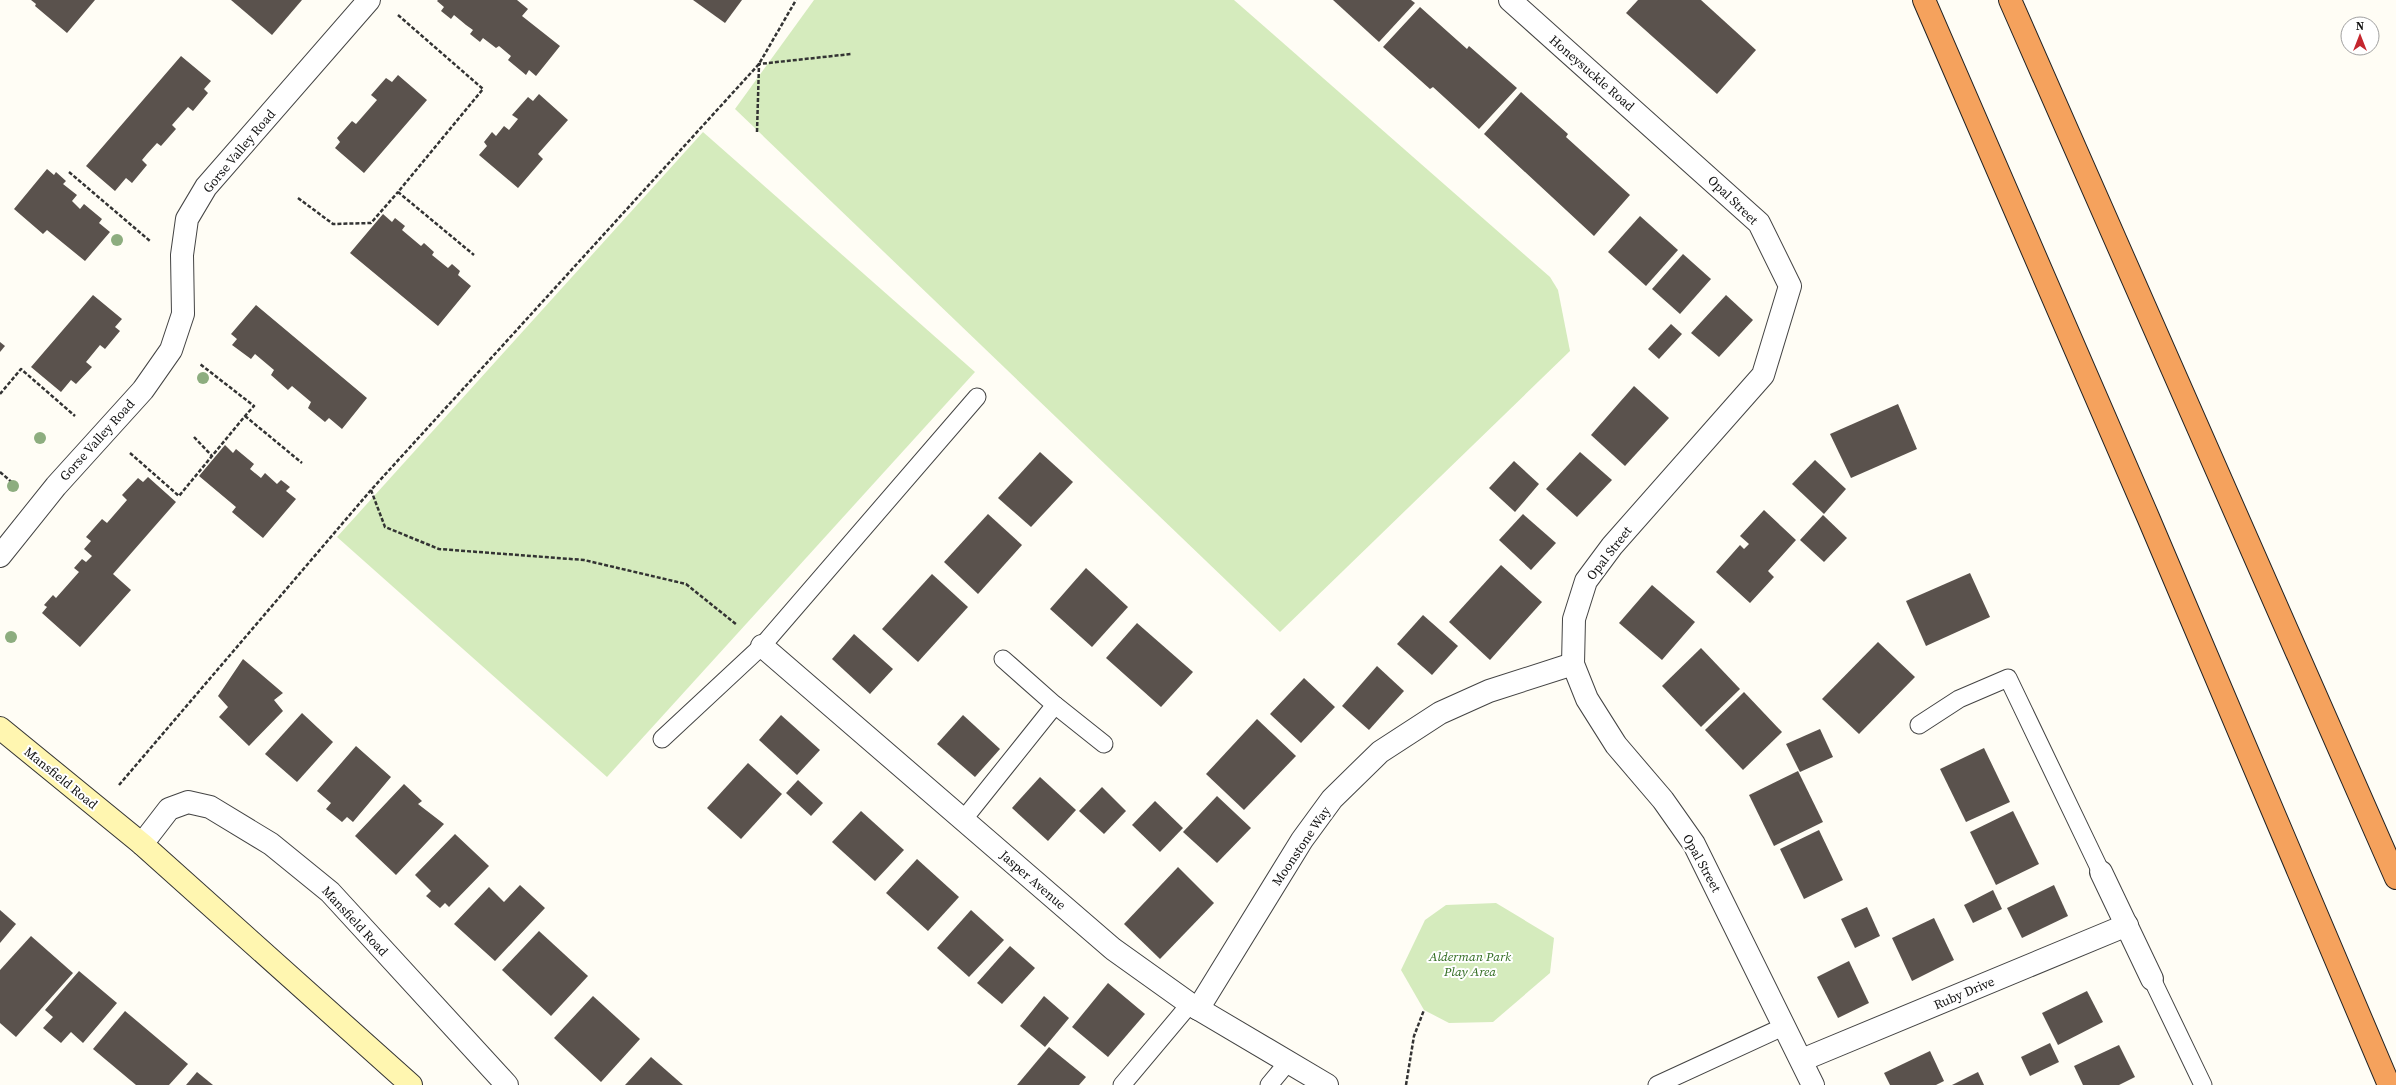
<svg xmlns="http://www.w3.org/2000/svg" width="2396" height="1085" font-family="'Source Serif 4',serif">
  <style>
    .green { fill: #d5ebbd }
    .building { fill: #5a524d }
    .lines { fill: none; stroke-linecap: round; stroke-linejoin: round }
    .lane-casing { stroke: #444; stroke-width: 19 }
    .street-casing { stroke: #444; stroke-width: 24 }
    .secondary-casing { stroke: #333; stroke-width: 24 }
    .highway-casing { stroke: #222; stroke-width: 24 }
    .path { stroke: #333; stroke-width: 2.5; stroke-dasharray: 4 2; stroke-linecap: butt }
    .lane { stroke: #fff; stroke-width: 17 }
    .street { stroke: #fff; stroke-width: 22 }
    .secondary { stroke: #fff6b0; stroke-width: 22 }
    .highway { stroke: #f5a25d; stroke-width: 22 }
    .tree { fill: #8dad7f }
    .labels { text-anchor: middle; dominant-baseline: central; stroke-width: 4; stroke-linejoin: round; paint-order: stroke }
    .street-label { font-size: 13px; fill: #111; stroke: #fff }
    .park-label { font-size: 13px; font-style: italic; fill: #2f6b1f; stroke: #fff }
  </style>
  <rect width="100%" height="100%" fill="#fffdf5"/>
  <g class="green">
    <path d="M814,0H1234L1550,277L1558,290L1570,351L1280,632L735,109Z"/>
    <path d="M703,132L975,372L607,777L337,537Z"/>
    <path d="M1496,903L1554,938L1550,973L1493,1022L1449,1023L1424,1010L1401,970L1425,920L1446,905Z"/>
  </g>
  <g class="building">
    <path d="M31,0H95L67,33L35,6L36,4Z"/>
    <path d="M231,0H302L272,35Z"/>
    <path d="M438,0H517L528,9L522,16L560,46L536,76L529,70L526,75L508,60L511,56L499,46L496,48L483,38L480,42L470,34L473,30L466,25L454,15L451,19L441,11L444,7L437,1Z"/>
    <path d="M693,0H742L725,23Z"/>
    <path d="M1333,0H1411L1415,3L1379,42Z"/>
    <path d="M1638,0H1701L1756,50L1717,94L1626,13Z"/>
    <path d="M1420,7L1467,49L1469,46L1517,88L1479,129L1433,87L1430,89L1383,47Z"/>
    <path d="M181,56L211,81L204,89L208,93L193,111L188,107L172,125L176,129L161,146L157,143L147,154L142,160L147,165L132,183L126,178L115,191L86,166Z"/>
    <path d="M398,75L427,100L364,173L335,148L340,142L337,138L352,121L356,124L377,100L371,95L386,78L392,82Z"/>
    <path d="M1521,92L1568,134L1566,137L1630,195L1594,236L1484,134Z"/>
    <path d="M539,94L568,120L538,154L543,159L518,188L479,155L487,146L484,142L492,132L496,136L504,126L509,130L518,119L512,115L528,97L533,101Z"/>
    <path d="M47,169L54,175L56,172L66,181L63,184L77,195L72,201L80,209L84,204L102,219L99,223L110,232L85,261L47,230L43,234L14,209Z"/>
    <path d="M383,214L392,222L395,218L405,226L402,230L421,246L424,243L434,252L432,255L448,268L452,264L460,271L458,275L471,286L438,326L350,253Z"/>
    <path d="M1640,216L1678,250L1646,286L1608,252Z"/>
    <path d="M1683,254L1711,279L1680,314L1652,289Z"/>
    <path d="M93,295L122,319L115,327L120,331L105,349L100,345L86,362L92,367L76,384L71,380L61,392L31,367Z"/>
    <path d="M1726,295L1753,320L1719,357L1691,333Z"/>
    <path d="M256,305L367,398L342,429L329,418L325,422L308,408L311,402L292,386L288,390L271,375L274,370L255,354L251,359L232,345L237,339L231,334Z"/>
    <path d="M1671,324L1682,334L1659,359L1648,349Z"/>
    <path d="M0,342L5,346L0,352Z"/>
    <path d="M1634,386L1669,418L1625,466L1591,435Z"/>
    <path d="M1898,404L1917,449L1851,478L1830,434Z"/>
    <path d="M225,445L233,453L236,449L254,464L250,469L261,478L265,473L277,484L281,480L290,487L286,491L296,499L263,538L232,512L236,507L199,476Z"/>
    <path d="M1040,452L1073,482L1031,527L998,498Z"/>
    <path d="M1580,452L1612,480L1577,517L1546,489Z"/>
    <path d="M1815,460L1846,489L1824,514L1792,484Z"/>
    <path d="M1514,461L1539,484L1515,512L1489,488Z"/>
    <path d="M148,477L176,502L113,574L131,590L80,647L42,613L47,607L44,605L53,595L56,598L79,572L74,568L82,559L86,562L92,556L84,549L91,541L86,537L102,519L107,523L127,500L122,495L138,478L143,482Z"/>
    <path d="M1764,510L1796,540L1768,571L1774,577L1750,603L1716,572L1740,545L1744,549L1749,544L1740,536Z"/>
    <path d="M988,514L1022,545L978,594L944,562Z"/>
    <path d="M1523,514L1556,543L1531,570L1499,540Z"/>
    <path d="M1823,515L1847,538L1824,562L1800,540Z"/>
    <path d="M1501,565L1542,602L1490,660L1449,622Z"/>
    <path d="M1086,568L1128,607L1092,647L1050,609Z"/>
    <path d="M1970,573L1990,617L1926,646L1906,601Z"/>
    <path d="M932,574L968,607L918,662L882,629Z"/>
    <path d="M1652,585L1695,622L1662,660L1619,623Z"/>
    <path d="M1423,615L1458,646L1432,675L1397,644Z"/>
    <path d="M1137,623L1193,672L1161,707L1106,658Z"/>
    <path d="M854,634L893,669L870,694L832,659Z"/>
    <path d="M1878,642L1915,677L1859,734L1822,699Z"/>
    <path d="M1701,648L1740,689L1701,727L1662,686Z"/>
    <path d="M243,659L283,693L274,700L283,711L249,746L219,717L228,707L218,696Z"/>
    <path d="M1377,666L1404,691L1369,730L1342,706Z"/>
    <path d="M1304,678L1335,707L1301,743L1270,714Z"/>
    <path d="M1744,692L1782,732L1743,770L1705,730Z"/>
    <path d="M302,713L333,742L297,782L265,754Z"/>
    <path d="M781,715L820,750L797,775L759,740Z"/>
    <path d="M963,715L1000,749L975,777L937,744Z"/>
    <path d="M1257,719L1296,756L1244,810L1206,774Z"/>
    <path d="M1820,729L1833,757L1800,772L1786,744Z"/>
    <path d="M356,746L391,777L353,822L347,817L342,822L326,809L331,803L317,791Z"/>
    <path d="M1984,748L2010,802L1966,822L1940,769Z"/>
    <path d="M748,763L782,794L741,839L707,808Z"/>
    <path d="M1798,771L1823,822L1774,846L1749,795Z"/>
    <path d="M1040,777L1076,810L1048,841L1012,808Z"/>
    <path d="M798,780L823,803L811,816L786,793Z"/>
    <path d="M404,784L422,801L418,804L444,824L396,875L355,836Z"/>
    <path d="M1102,787L1126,811L1104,834L1079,811Z"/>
    <path d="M1217,796L1251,828L1217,863L1183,832Z"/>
    <path d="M1155,801L1183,828L1160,852L1132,825Z"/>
    <path d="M861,811L904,850L875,881L832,842Z"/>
    <path d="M2013,811L2039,864L1996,885L1970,832Z"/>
    <path d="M1819,830L1843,880L1804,899L1780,849Z"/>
    <path d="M455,834L489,866L449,907L445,903L440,908L426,896L431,891L415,875Z"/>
    <path d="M917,859L959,897L928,931L886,893Z"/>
    <path d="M1178,867L1214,903L1160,959L1124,924Z"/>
    <path d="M520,885L545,908L495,961L454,924L489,887L504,902Z"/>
    <path d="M2054,885L2068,916L2022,938L2007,908Z"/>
    <path d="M1993,890L2002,909L1973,923L1964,905Z"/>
    <path d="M1867,907L1880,936L1855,948L1841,919Z"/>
    <path d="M0,910L16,924L0,943Z"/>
    <path d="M971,910L1004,940L969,977L937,948Z"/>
    <path d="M1934,918L1954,960L1912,981L1892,938Z"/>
    <path d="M539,931L588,976L551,1016L502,970Z"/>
    <path d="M31,936L73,973L16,1037L0,1023V970Z"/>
    <path d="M1010,946L1035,968L1002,1004L977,983Z"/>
    <path d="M1849,961L1869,1003L1838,1018L1817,977Z"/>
    <path d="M79,971L117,1003L83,1043L71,1032L61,1043L43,1028L53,1017L45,1010Z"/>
    <path d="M1108,983L1145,1014L1108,1057L1072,1027Z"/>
    <path d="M2087,991L2103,1022L2058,1045L2042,1013Z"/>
    <path d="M593,996L640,1039L601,1082L554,1038Z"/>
    <path d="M1044,996L1069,1018L1045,1047L1020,1026Z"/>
    <path d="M125,1011L188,1064L169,1085H136L93,1049Z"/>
    <path d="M2050,1043L2059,1062L2030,1076L2021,1057Z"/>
    <path d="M2119,1045L2135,1077L2119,1085H2083L2074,1066Z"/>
    <path d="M1049,1047L1086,1077L1079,1085H1017Z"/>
    <path d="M1930,1051L1944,1081L1936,1085H1890L1884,1073Z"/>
    <path d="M651,1057L683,1085H625Z"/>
    <path d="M197,1072L213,1085H186Z"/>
    <path d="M1978,1072L1984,1085H1952Z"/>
  </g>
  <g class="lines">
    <defs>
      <g id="lane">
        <path d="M1055,705L1104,744"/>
        <path d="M1919,725L1959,699L2008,678L2101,872"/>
        <path d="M662,739L762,646L977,397"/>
        <path d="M963,820L1055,705L1003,659"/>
        <path d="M2152,979L2203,1085"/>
        <path d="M1122,1085L1190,1004"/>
        <path d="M1269,1085L1288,1062"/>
        <path d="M1657,1085L1785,1026"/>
      </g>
      <g id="street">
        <path d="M1510,0L1759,223L1790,286L1763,375L1612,546L1586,581L1574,619L1573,664L1587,699L1616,745L1663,800L1694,844L1813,1085"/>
        <path d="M0,556L56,486L143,390L171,350L183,314L182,255L187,219L206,187L369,0"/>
        <path d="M762,646L1113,949L1190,1004L1327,1085"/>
        <path d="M142,844L169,809L188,802L210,807L271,844L330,892L507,1085"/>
        <path d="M2101,872L2152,979"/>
        <path d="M1198,1009L1302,840L1332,799L1380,752L1440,713L1489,691L1573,664"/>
        <path d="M1802,1060L2127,925"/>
      </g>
      <path id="secondary" d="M0,728L142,844L411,1085"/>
      <g id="highway">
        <path d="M1924,0L2148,517L2389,1085"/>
        <path d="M2010,0L2396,878"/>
      </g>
    </defs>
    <use href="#lane" class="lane-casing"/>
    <use href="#street" class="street-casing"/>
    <use href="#secondary" class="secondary-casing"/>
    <use href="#highway" class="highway-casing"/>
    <g class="path">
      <path d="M398,15L483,89L398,192L474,255"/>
      <path d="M757,132L759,64L851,54"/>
      <path d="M69,172L150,241"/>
      <path d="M298,198L333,224L371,223L398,192"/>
      <path d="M0,394L21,369L75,416"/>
      <path d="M245,416L302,463"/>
      <path d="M194,437L212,456"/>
      <path d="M130,453L179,496L245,416L254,406L200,364"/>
      <path d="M0,472L15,485"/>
      <path d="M371,490L385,527L439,549L584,560L686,584L737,625"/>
      <path d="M119,785L371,490L759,64L796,0"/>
      <path d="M1406,1085L1414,1036L1424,1010"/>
    </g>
    <use href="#lane" class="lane"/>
    <use href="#street" class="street"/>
    <use href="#secondary" class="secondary"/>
    <use href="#highway" class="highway"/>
  </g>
  <g class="tree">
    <circle cx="117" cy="240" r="6"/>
    <circle cx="203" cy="378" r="6"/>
    <circle cx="40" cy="438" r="6"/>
    <circle cx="13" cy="486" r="6"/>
    <circle cx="11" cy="637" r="6"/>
  </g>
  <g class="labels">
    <g class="street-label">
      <text transform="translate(1592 73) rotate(41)">Honeysuckle Road</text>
      <text transform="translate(239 151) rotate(-50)">Gorse Valley Road</text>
      <text transform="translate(1733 200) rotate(44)">Opal Street</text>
      <text transform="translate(97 440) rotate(-48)">Gorse Valley Road</text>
      <text transform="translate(1609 553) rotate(-52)">Opal Street</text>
      <text transform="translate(61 778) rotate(39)">Mansfield Road</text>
      <text transform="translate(1301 846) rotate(-56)">Moonstone Way</text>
      <text transform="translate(1702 863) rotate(61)">Opal Street</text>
      <text transform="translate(1033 880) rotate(41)">Jasper Avenue</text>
      <text transform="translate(355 921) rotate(47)">Mansfield Road</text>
      <text transform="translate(1964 993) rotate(-23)">Ruby Drive</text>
    </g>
    <g class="park-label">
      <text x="1470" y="956">Alderman Park<tspan x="1470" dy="15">Play Area</tspan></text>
    </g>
  </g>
  <g transform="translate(2360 36)"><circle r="19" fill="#ffffff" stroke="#a0a0a0"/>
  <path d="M0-3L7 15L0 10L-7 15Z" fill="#c4262e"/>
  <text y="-6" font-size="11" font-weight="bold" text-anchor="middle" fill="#111111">N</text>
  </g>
</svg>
